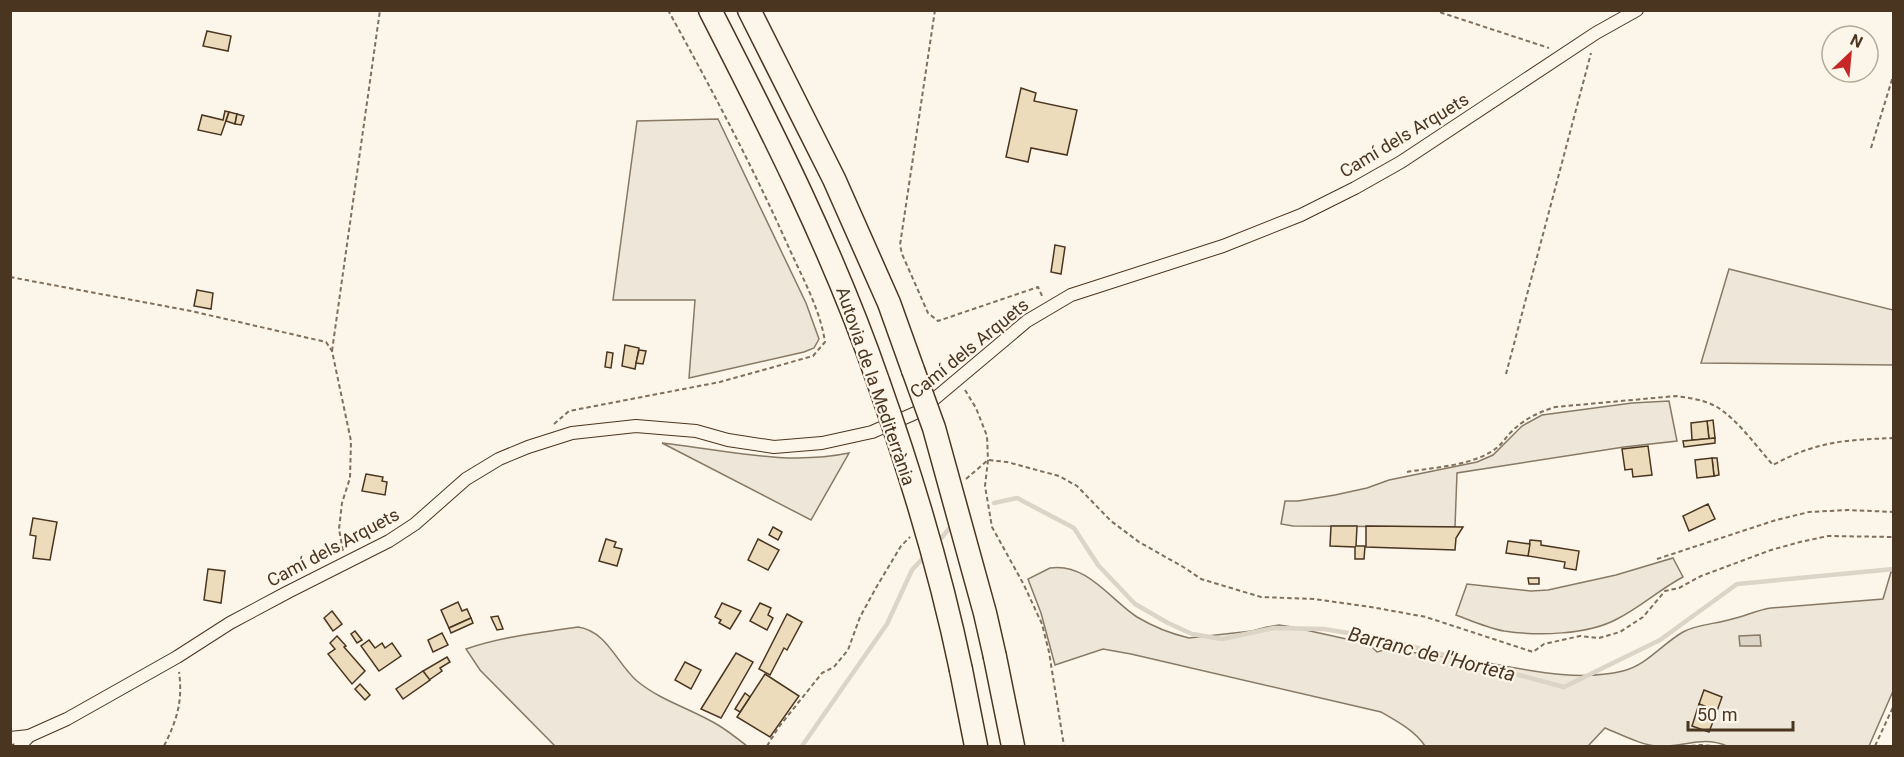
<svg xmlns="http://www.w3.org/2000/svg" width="1904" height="757" font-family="Roboto,sans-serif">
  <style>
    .green { fill: #ede6d9; stroke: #887966; stroke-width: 1.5 }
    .water { fill: #dcd4c6; stroke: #887966; stroke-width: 1.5 }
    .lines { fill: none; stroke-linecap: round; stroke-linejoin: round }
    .stream { stroke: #dcd4c6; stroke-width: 4.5 }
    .building { fill: #ecdcbc; stroke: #4a3520; stroke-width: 1.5 }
    .minor-casing { stroke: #4a3520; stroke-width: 14 }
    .motorway-casing { stroke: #4a3520; stroke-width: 25 }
    .path { stroke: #7f6f5c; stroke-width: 2; stroke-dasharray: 4.5 3; stroke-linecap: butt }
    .minor { stroke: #fbf6e9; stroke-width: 12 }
    .motorway { stroke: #fbf6e9; stroke-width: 22 }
    .motorway-bridge-casing { stroke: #4a3520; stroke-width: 25; stroke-linecap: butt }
    .motorway-bridge { stroke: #fbf6e9; stroke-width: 22 }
    .labels { text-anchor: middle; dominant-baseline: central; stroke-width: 4.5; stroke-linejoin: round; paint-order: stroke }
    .street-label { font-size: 18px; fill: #4a3520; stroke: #fbf6e9 }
    .water-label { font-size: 20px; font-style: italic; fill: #4a3520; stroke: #fbf6e9 }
  </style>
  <rect width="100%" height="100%" fill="#fbf6e9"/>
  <g class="green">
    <path d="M718,119L806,303L819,339L814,348L804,352L689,378L695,300H613L637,121Z"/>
    <path d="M1729,269L1893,310V365L1701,363Z"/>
    <path d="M1669,401L1677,441L1624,447L1457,473L1455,527L1293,526L1281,524L1285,501H1298L1335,495L1367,488L1389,480L1477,462L1493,455L1522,426L1542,415L1632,403Z"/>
    <path d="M662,443C726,450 785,466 849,453L811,520Z"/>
    <path d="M1673,558L1683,577C1660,589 1641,607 1617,619C1588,635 1537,636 1504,631C1488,628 1472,621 1456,615L1467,584L1531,591L1548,590L1616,575Z"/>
    <path d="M1050,568C1086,562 1111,600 1137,617C1152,626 1172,634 1189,638L1252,631L1267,627L1279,625L1292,627L1360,642L1371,646L1377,652L1388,649C1419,654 1451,657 1483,662C1528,670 1577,682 1623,671C1647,665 1662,644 1683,632C1697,624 1717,624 1732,619C1745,616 1757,610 1771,608L1883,599L1891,572H1893V691L1869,746H1727C1701,735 1684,748 1658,746C1643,746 1620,734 1605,728L1588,746H1425C1415,731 1397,721 1381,712L1131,654L1103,649L1055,665L1041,613L1028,579Z"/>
    <path d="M578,627C607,631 617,664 637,681C661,701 692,709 718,725C728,731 738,739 747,746H555L480,670L466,649C502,636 540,633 578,627Z"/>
  </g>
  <path class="water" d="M1760,635L1761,646H1740L1739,636Z"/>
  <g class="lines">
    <g class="stream">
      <path d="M994,503L1017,498L1074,528L1098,565L1135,604L1168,623L1192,634L1222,639L1274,628L1324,629L1384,639L1564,687L1660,640L1737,584L1894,569"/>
      <path d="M937,543L953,524"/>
      <path d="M802,746L887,624L912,570L925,556"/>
    </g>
  </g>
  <g class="building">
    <path d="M207,31L231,36L228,51L203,46Z"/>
    <path d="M1021,88L1036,93L1034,101L1077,110L1067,155L1031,148L1028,162L1006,157Z"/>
    <path d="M225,111L229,112L221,135L198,130L202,115L223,120Z"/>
    <path d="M229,112L237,114L235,124L226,121Z"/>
    <path d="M237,114L244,116L241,125L235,124Z"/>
    <path d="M1055,245L1065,247L1061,274L1051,272Z"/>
    <path d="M197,290L213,293L211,309L194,306Z"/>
    <path d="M625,345L639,348L635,369L622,366Z"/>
    <path d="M639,350L646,351L643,364L636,363Z"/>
    <path d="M607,352L613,353L611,368L605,367Z"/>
    <path d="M1713,420L1715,438L1709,439L1707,421Z"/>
    <path d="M1707,421L1709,439L1692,440L1691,423Z"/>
    <path d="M1715,438V443L1684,447L1683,441Z"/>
    <path d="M1648,446L1652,475L1633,477L1632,469L1625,470L1622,449Z"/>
    <path d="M1712,458H1717L1719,475L1714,476Z"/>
    <path d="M1712,458L1714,476L1697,478L1695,460Z"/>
    <path d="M366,474L383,477L382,481L387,482L385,495L362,491Z"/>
    <path d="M1708,504L1715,519L1689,531L1683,516Z"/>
    <path d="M33,518L57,522L50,560L33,558L36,536L30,535Z"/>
    <path d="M1331,526H1357L1356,546H1365L1364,559H1355V547L1330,546Z"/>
    <path d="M1366,526L1463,527L1456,538L1455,550L1366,547Z"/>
    <path d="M773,527L782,532L778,540L769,535Z"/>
    <path d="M606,539L616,542L614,547L622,549L617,566L599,561Z"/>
    <path d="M758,539L779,550L768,570L748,560Z"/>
    <path d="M1530,540L1541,541V545L1579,551L1576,570L1564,568L1565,562L1528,556Z"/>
    <path d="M1508,541L1530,544L1528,556L1506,553Z"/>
    <path d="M208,569L225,571L221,603L204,600Z"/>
    <path d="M1528,578H1539V584H1529Z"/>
    <path d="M458,602L462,611L467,609L471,618L449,628L441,610Z"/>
    <path d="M722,603L741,611L730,629L719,623L721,620L715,617Z"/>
    <path d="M760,603L771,608L768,615L773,618L767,630L750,621Z"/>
    <path d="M332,611L342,624L333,631L324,618Z"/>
    <path d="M787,614L802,622L787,650L784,648L770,675L759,669Z"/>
    <path d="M498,616L503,629L497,630L491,617Z"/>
    <path d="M471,618L473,623L451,633L449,628Z"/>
    <path d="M355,631L362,640L357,643L351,634Z"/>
    <path d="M442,633L448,645L433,652L428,640Z"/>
    <path d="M337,636L346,646L344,647L365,671L352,684L328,654L335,649L330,643Z"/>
    <path d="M369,640L375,648L382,643L385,648L392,643L401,656L379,671L361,646Z"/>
    <path d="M736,653L753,662L721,718L701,709Z"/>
    <path d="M447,657L450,662L440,668L442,671L429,680L423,671Z"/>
    <path d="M685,662L701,670L691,689L675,680Z"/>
    <path d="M423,671L430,680L403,699L396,689Z"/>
    <path d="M765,674L799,696L770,737L737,717Z"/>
    <path d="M360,684L370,695L365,700L355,689Z"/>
    <path d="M1704,690L1722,697L1717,711L1699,704Z"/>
    <path d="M745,693L750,697L740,712L735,709Z"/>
    <path d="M1699,704L1717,711L1709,732L1692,726Z"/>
  </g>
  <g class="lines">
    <defs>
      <g id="minor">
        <path d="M10,738L29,736"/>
        <path d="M20,746L29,736L67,719L177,657L230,623L288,592L389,541L415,524L466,479L499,459L528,447L572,433L636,426L696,431L728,440L774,447L822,443L872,432L920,411L1027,321L1071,295L1223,246L1301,215L1355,188L1401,162L1596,33L1637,10"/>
      </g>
      <g id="motorway">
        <path d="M710,10C772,131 834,253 878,381"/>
        <path d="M749,10L834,179L889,303L913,370"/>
        <path d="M995,657L1013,746"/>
        <path d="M961,670L976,746"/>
      </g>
    </defs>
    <use href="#minor" class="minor-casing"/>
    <use href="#motorway" class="motorway-casing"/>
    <g class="path">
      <path d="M935,10L900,245L902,254L928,313L938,321L1038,287L1043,298"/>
      <path d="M1433,10L1549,48"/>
      <path d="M1871,148L1894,73"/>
      <path d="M10,277L191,311L326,342L332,351L351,441L350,478L342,503L339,529L343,551"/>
      <path d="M332,351L380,10"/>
      <path d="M1506,374L1591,53"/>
      <path d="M965,390L976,408L987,436L988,460L985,486L992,527L1024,585L1042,624L1049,652L1064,746"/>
      <path d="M554,424L569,411L720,382L813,356L825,342C820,309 803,279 789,248C753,167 711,88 668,10"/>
      <path d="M1407,472C1435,467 1474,466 1498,447C1502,443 1506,438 1510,433C1524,419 1537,413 1555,407L1676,396C1690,398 1705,400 1717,407C1739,421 1756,446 1773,465C1817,441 1845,440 1894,438"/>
      <path d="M966,479L988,460L1007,462L1059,476L1077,486L1111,521L1139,542L1185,568L1201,579L1261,597L1314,599L1371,607L1426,617L1533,652L1544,644L1580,636L1599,638L1620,632L1643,617L1665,591L1679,588L1701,576L1771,550L1800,542L1828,536L1894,537"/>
      <path d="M1657,559L1776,520L1809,512L1848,510L1894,512"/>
      <path d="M164,746C177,720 183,701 179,672"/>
      <path d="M767,746L778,728L822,673L834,667L848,650L860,617L877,586L901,546L910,537"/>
      <path d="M1691,746L1701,745L1714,746"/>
      <path d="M1875,746L1894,705"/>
    </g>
    <use href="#minor" class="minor"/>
    <use href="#motorway" class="motorway"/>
    <defs>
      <g id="motorway-bridge">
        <path d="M913,370L934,428L985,613L995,657"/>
        <path d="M878,381C911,474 941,574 961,670"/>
      </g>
    </defs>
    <use href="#motorway-bridge" class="motorway-bridge-casing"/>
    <use href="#motorway-bridge" class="motorway-bridge"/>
  </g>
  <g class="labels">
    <g class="street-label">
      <text transform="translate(1404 135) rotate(-31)">Camí dels Arquets</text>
      <text transform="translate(969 348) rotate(-39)">Camí dels Arquets</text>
      <text transform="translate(876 386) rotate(71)">Autovia de la Mediterrània</text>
      <text transform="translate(333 547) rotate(-28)">Camí dels Arquets</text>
    </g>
    <g class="water-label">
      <text transform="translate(1432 654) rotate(14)">Barranc de l'Horteta</text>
    </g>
  </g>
  <rect width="1904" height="757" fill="none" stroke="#4a3520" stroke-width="24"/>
  <g transform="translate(1850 54) rotate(26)"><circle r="28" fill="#fbf6e9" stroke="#b4a999" stroke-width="1.5"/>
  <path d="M0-4.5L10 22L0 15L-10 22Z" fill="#c62828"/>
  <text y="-9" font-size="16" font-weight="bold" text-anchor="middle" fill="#4a3520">N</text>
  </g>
  <path d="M1688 721v9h105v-9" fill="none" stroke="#4a3520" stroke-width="3"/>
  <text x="1697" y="721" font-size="18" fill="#4a3520" stroke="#fbf6e9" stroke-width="4.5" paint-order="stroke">50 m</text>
</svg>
